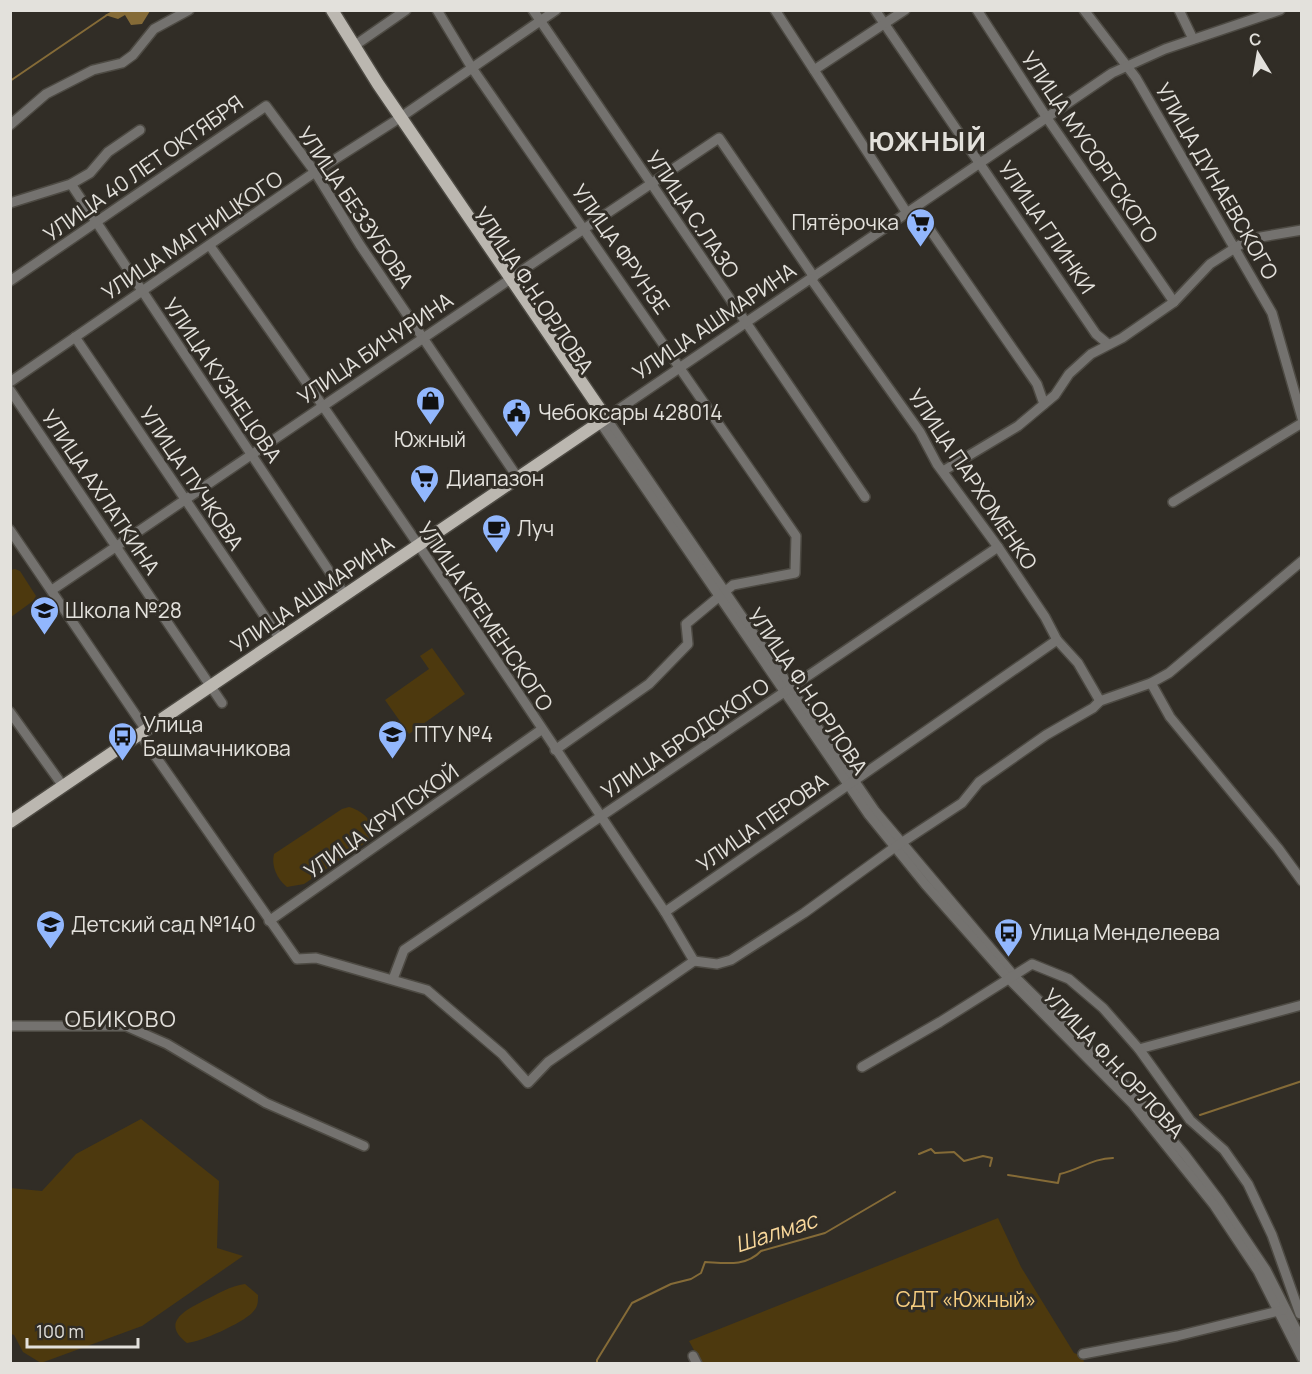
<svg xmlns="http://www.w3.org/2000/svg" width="1312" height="1374" font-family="Manrope,sans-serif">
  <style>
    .green { fill: #4d390e }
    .water { fill: #856b37 }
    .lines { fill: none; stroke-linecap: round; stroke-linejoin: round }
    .stream { stroke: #856b37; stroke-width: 2 }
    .minor-casing { stroke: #4d4a43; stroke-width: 12 }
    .major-casing { stroke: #4d4a43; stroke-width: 15 }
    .minor { stroke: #74726f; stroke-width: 9 }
    .major { stroke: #bbb7b0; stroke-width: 12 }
    .labels { text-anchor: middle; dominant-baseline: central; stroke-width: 6; stroke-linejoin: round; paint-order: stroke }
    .street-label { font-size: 21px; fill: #e3e1dc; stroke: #312d26 }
    .poi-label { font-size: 21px; fill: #e3e1dc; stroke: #312d26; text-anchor: start }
    .park-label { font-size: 21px; fill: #f7ce80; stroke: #312d26 }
    .neighbourhood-label { font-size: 22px; letter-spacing: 1.5px; fill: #e3e1dc; stroke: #312d26 }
    .water-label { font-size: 22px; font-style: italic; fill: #f9d89b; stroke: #312d26 }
    .district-label { font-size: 27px; font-weight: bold; letter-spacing: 1.5px; fill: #e3e1dc; stroke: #312d26 }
  </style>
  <rect width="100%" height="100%" fill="#312d26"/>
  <g class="green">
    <path d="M15,569L20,571L36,596L33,601L11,617V570Z"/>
    <path d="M432,648L465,694L409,734L385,700L429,669L420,656Z"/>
    <path d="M349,807C364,811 379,825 368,841L304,884L287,887C277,879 271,866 274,854L342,809Z"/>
    <path d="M141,1119L219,1181L217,1248L243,1256L142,1326L41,1363L23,1352L14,1335L11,1334L10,1188L42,1191L76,1154Z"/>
    <path d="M998,1218L1021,1267L1074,1353L1083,1356L1084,1363H701L689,1341Z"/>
    <path d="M245,1284L258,1295C258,1303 258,1307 252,1313C242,1323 201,1342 187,1343C160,1322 186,1310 205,1300C218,1294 230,1286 245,1284Z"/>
  </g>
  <path class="water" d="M114,10H150V11L142,24L131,25L125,15L118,19L105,15Z"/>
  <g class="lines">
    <g class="stream">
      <path d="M10,81L107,15"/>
      <path d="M1200,1115L1302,1081"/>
      <path d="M919,1154L931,1149L935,1153L954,1152L964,1161L983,1156L992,1158L990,1166"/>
      <path d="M1008,1175L1058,1183L1060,1174C1079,1170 1093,1158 1113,1158"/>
      <path d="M597,1364V1360L632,1303L671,1284L691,1279L701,1273L705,1262C725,1263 746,1267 761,1251L825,1233L895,1192"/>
    </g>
    <defs>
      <g id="minor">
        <path d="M437,10L472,68L796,536L795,573L733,585L686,624L688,644L649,684L555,750"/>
        <path d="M533,10L865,497"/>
        <path d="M775,10L907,213"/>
        <path d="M875,10L1096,334L1108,344"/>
        <path d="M977,10L1047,118L1174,302"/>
        <path d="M1084,10L1136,78L1272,313L1302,418"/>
        <path d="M1179,10L1193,39"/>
        <path d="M1280,10L1165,49L1112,73L606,418L875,811L1014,976L1129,1089L1185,1155L1219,1200L1266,1270L1302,1341"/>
        <path d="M354,46L406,10"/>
        <path d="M814,70L905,10"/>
        <path d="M401,117L556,10"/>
        <path d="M10,125L46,94L93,70L122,63L133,55L154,29L189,10"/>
        <path d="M71,184L345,595"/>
        <path d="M10,203L71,184L90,173L108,152L140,130"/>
        <path d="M915,208L1037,384L1044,404"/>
        <path d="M210,246C367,465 516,689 665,912L694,961"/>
        <path d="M511,278L719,138L814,277"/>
        <path d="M811,279L920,432L937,464L998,547L1045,617L1057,640L1078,663L1100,701"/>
        <path d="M10,281L266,106L315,172L360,245L518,478"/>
        <path d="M75,337L280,639"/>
        <path d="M10,382L315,172L395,121"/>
        <path d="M10,390L222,703"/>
        <path d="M600,422L869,815L925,884L1009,979L1132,1103L1214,1205L1258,1271L1302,1358"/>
        <path d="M943,471L1018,426L1055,395L1069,374L1091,354L1122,338L1174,302L1210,264L1249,239L1302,230"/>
        <path d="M1173,502L1302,423"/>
        <path d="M10,530L146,730"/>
        <path d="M52,590L506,282"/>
        <path d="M1151,683L1170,717L1278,848L1302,881"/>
        <path d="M10,712L63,786"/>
        <path d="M140,734L297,959L316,958L427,990L502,1054L528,1083L548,1062L694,961"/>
        <path d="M665,912L1057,640"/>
        <path d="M269,921L541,730"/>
        <path d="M694,961L717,964L731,960L804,913L895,847L962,803L979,782L1046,735L1093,708L1100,701L1151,683L1169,673L1302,561"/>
        <path d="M393,979L404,950L998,547"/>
        <path d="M10,1026H126L167,1044L266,1103L364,1146"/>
        <path d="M1139,1049L1302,1005"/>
        <path d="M862,1067L940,1022L1032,964L1069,979L1103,1008L1139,1049L1190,1120L1224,1150L1248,1184L1272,1235L1300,1314"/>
        <path d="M1083,1354L1177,1336L1283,1310"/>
        <path d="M693,1356L697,1364"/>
      </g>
      <path id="major" d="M10,822L606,418L378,84L332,10"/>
    </defs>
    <use href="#minor" class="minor-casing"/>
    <use href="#major" class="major-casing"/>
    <use href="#minor" class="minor"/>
    <use href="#major" class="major"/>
  </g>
  <defs>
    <symbol id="supermarket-pin" viewBox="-11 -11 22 30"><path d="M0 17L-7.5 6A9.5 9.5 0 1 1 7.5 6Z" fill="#92b7fd" stroke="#312d26"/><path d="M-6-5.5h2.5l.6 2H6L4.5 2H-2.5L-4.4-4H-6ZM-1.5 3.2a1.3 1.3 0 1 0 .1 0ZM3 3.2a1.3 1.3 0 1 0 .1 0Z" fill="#111"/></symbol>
    <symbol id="shop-pin" viewBox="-11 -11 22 30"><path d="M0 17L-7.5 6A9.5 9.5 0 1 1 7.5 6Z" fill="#92b7fd" stroke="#312d26"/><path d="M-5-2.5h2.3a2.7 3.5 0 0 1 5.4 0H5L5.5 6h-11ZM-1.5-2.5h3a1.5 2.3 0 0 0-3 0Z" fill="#111"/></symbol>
    <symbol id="civic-pin" viewBox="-11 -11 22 30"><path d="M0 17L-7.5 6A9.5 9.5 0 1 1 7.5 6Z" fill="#92b7fd" stroke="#312d26"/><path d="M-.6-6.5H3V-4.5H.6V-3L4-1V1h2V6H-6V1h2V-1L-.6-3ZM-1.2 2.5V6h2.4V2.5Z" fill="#111"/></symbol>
    <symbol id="cafe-pin" viewBox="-11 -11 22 30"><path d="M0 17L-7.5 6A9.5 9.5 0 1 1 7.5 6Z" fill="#92b7fd" stroke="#312d26"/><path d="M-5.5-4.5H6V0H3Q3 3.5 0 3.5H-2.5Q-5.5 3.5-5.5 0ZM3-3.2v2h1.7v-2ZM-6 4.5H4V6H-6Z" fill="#111"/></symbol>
    <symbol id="school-pin" viewBox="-11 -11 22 30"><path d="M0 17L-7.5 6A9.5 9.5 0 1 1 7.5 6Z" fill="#92b7fd" stroke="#312d26"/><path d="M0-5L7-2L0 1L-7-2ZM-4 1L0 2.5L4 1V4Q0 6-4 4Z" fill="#111"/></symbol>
    <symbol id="university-pin" viewBox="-11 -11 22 30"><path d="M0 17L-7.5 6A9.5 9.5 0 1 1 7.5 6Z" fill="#92b7fd" stroke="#312d26"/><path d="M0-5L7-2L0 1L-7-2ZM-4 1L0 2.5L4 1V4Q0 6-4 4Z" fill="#111"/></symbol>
    <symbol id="bus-pin" viewBox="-11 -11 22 30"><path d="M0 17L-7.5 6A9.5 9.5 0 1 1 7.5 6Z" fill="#92b7fd" stroke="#312d26"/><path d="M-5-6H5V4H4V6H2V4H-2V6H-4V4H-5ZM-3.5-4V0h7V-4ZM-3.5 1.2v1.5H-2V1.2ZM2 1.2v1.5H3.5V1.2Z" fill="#111"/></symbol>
  </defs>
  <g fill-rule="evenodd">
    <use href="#supermarket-pin" x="904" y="206" width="33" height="45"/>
    <use href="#shop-pin" x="414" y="384" width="33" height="45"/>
    <use href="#civic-pin" x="500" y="396" width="33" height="45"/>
    <use href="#supermarket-pin" x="408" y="462" width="33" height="45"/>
    <use href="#cafe-pin" x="480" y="512" width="33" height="45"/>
    <use href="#school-pin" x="28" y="594" width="33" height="45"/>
    <use href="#university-pin" x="376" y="718" width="33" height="45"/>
    <use href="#bus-pin" x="106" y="720" width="33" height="45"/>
    <use href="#school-pin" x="34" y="908" width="33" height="45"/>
    <use href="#bus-pin" x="992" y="916" width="33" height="45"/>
  </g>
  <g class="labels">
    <g class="street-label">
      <text transform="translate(1090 147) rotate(56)">УЛИЦА МУСОРГСКОГО</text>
      <text transform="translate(143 168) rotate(-35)">УЛИЦА 40 ЛЕТ ОКТЯБРЯ</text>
      <text transform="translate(1217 181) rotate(60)">УЛИЦА ДУНАЕВСКОГО</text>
      <text transform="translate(356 207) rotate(56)">УЛИЦА БЕЗЗУБОВА</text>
      <text transform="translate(693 214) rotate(56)">УЛИЦА С.ЛАЗО</text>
      <text transform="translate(1047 227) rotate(56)">УЛИЦА ГЛИНКИ</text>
      <text transform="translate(192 235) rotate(-34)">УЛИЦА МАГНИЦКОГО</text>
      <text transform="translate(621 249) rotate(55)">УЛИЦА ФРУНЗЕ</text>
      <text transform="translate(534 290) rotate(56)">УЛИЦА Ф.Н.ОРЛОВА</text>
      <text transform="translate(714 321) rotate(-34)">УЛИЦА АШМАРИНА</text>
      <text transform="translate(375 348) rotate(-34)">УЛИЦА БИЧУРИНА</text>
      <text transform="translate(223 380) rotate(56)">УЛИЦА КУЗНЕЦОВА</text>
      <text transform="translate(192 478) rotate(56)">УЛИЦА ПУЧКОВА</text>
      <text transform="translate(973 479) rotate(56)">УЛИЦА ПАРХОМЕНКО</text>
      <text transform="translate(101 492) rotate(56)">УЛИЦА АХЛАТКИНА</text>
      <text transform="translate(312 594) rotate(-34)">УЛИЦА АШМАРИНА</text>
      <text transform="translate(486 616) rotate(56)">УЛИЦА КРЕМЕНСКОГО</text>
      <text transform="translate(808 691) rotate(56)">УЛИЦА Ф.Н.ОРЛОВА</text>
      <text transform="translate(685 738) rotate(-34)">УЛИЦА БРОДСКОГО</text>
      <text transform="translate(381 821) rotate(-35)">УЛИЦА КРУПСКОЙ</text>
      <text transform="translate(762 822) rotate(-35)">УЛИЦА ПЕРОВА</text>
      <text transform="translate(1114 1063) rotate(47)">УЛИЦА Ф.Н.ОРЛОВА</text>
    </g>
    <g class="poi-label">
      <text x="899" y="222" text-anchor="end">Пятёрочка</text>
      <text x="538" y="412">Чебоксары 428014</text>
      <text x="430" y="439" text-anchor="middle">Южный</text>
      <text x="446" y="478">Диапазон</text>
      <text x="517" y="528">Луч</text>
      <text x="65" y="610">Школа №28</text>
      <text x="143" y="724">Улица<tspan x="143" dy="24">Башмачникова</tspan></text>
      <text x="414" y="734">ПТУ №4</text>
      <text x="71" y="924">Детский сад №140</text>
      <text x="1029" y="932">Улица Менделеева</text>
    </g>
    <g class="park-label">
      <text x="966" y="1299">СДТ «Южный»</text>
    </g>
    <g class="neighbourhood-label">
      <text x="121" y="1019">ОБИКОВО</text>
    </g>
    <g class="water-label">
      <text transform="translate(776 1232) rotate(-18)">Шалмас</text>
    </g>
    <g class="district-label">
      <text x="928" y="140">ЮЖНЫЙ</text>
    </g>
  </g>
  <rect width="1312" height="1374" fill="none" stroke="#e3e1dc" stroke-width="24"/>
  <g transform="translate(1258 54) rotate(349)" stroke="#312d26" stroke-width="4.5" paint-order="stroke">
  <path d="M0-4.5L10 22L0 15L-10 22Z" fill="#e3e1dc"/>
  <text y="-9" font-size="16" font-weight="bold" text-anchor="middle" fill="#e3e1dc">С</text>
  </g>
  <path d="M27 1338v9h111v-9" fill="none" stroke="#e3e1dc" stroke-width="3"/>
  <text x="36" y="1338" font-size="18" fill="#e3e1dc" stroke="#312d26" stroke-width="4.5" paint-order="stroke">100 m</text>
</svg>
